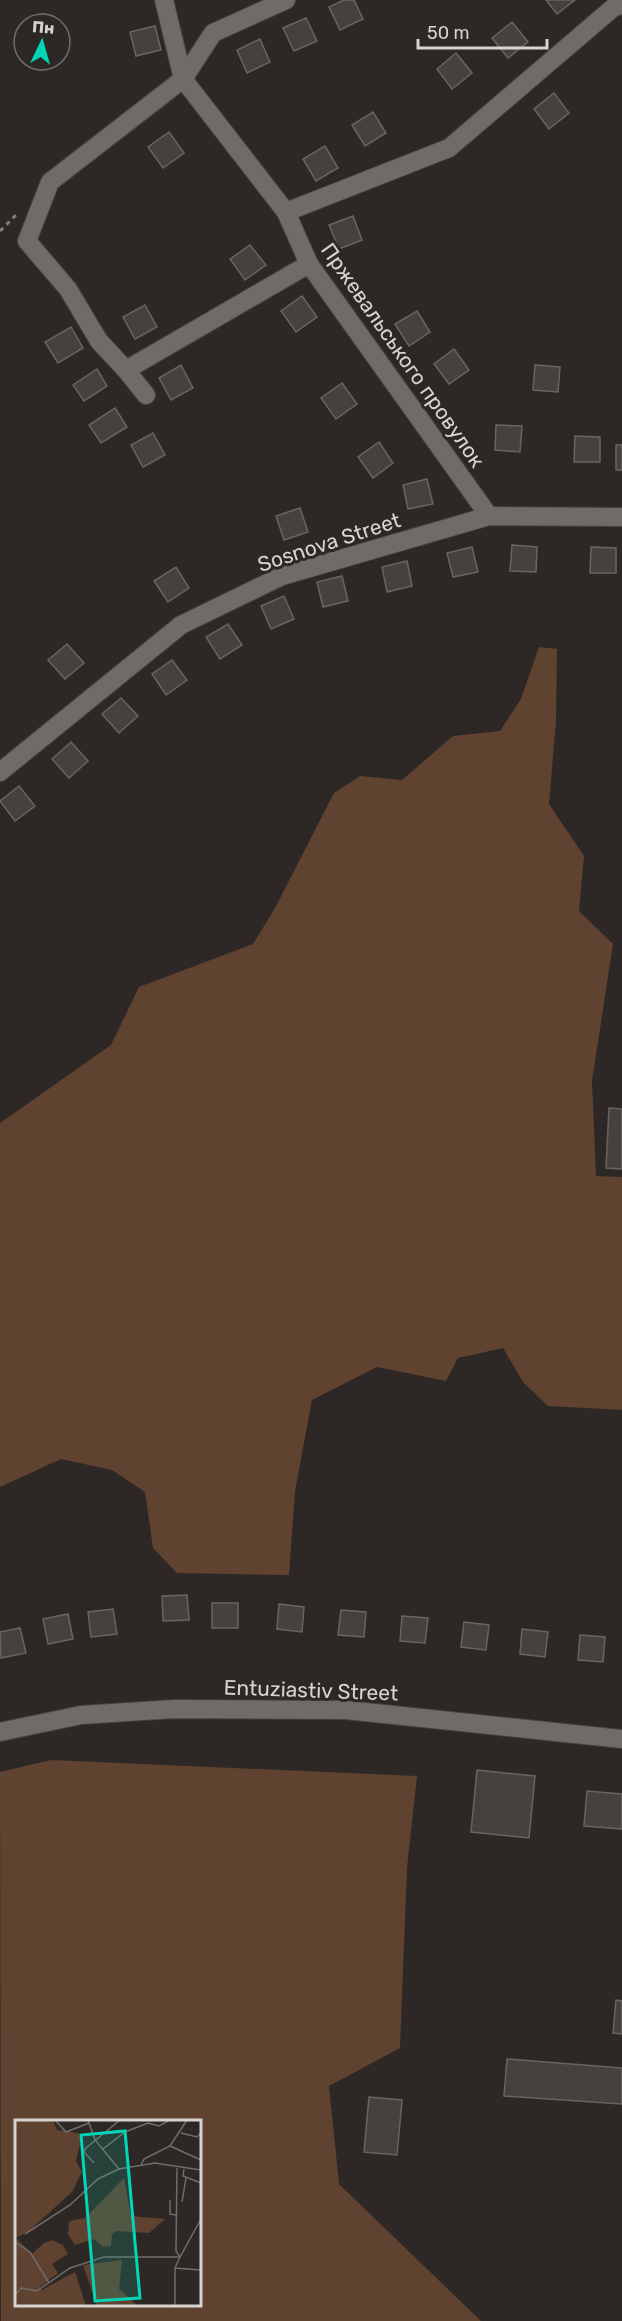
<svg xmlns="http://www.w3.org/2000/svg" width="622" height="2321" font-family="Rubik,sans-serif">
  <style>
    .green { fill: #5f422f; fill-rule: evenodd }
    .building { fill: #47413e; stroke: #6a6461; stroke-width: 1.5 }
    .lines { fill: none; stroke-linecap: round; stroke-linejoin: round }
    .minor-casing { stroke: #474341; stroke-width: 20 }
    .path { stroke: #827e7c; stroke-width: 3; stroke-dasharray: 4.5 4.5; stroke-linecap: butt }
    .minor { stroke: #716b68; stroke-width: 18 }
    .labels { text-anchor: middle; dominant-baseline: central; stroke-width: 6; stroke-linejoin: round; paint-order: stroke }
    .street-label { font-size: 21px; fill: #d6d3d1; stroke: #2d2825 }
    .inset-road { fill: none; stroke: #716c6a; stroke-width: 1.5 }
    .view { fill: #03d5b6; fill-opacity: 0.15; stroke: #03d5b6; stroke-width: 3 }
    .inset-edge { fill: none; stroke: #d6d3d1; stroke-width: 3 }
  </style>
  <rect width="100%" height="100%" fill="#2d2825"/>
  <g class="green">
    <path d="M539,647L557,649L556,721L549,804L584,856L579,911L613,944L592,1081L596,1176L622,1177V1410L548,1406L523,1382L503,1348L458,1358L446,1381L377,1367L312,1400L295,1491L289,1575L177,1573L153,1548L145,1492L112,1470L61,1459L0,1487V1123L111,1045L139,987L253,944L275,908L334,793L360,776L402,780L453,736L500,731L521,699Z"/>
    <path d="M51,1760L417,1776L407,1868L400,2048L329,2086L339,2184L481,2321H1L0,1772ZM16,2122H200V2304H16Z"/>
  </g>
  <g class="building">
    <path d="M344,0H354L363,19L340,30L329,7Z"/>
    <path d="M546,0H575L557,14Z"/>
    <path d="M306,18L317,41L294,51L283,28Z"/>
    <path d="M512,22L528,42L508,58L492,38Z"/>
    <path d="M155,26L161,50L136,56L130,32Z"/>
    <path d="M260,39L270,62L247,73L237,50Z"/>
    <path d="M456,53L472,73L452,89L437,69Z"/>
    <path d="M554,93L569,113L549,129L534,109Z"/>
    <path d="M373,112L386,133L365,146L352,125Z"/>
    <path d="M169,132L184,153L163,168L148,147Z"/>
    <path d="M325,146L338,168L316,181L303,159Z"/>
    <path d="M353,216L362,240L339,249L329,225Z"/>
    <path d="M250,245L266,265L245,280L230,259Z"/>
    <path d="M302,296L317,317L296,332L281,311Z"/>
    <path d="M145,305L157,327L135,339L123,317Z"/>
    <path d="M417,311L430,332L409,346L395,324Z"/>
    <path d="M71,327L83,348L58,363L45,342Z"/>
    <path d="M454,349L469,370L449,384L434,364Z"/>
    <path d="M181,365L193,388L171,400L159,378Z"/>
    <path d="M535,365L560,367L558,392L533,390Z"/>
    <path d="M97,369L107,386L84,401L73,385Z"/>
    <path d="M342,383L357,404L336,419L321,398Z"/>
    <path d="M115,408L127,427L101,443L89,425Z"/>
    <path d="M496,425L522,426L520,452L495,450Z"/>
    <path d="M153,433L165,455L143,467L131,445Z"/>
    <path d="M575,436L600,437V462H574Z"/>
    <path d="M379,442L393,463L373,478L358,457Z"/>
    <rect x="616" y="445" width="6" height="25"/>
    <path d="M427,479L433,504L408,509L403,485Z"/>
    <path d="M300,508L308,532L284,540L276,516Z"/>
    <path d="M512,545L537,547L536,572L510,571Z"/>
    <path d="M472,547L478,572L453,577L447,553Z"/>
    <path d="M591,547L616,548V573H590Z"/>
    <path d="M407,561L412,586L387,592L382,567Z"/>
    <path d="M176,567L189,588L168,602L154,581Z"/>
    <path d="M342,576L348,601L323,607L317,582Z"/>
    <path d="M284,596L294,619L271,629L261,606Z"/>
    <path d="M228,624L242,645L220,659L206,637Z"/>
    <path d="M67,644L84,663L65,679L48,660Z"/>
    <path d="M172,660L187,680L166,695L152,674Z"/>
    <path d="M121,698L138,716L119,733L102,714Z"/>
    <path d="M71,742L88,761L69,778L52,759Z"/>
    <path d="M19,786L35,806L15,821L0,801Z"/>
    <path d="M609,1108L622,1109V1169L606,1168Z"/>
    <path d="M187,1595L189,1620L163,1621L162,1596Z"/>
    <rect x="212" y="1603" width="26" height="25"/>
    <path d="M279,1604L304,1607L302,1632L277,1629Z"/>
    <path d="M113,1609L117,1634L91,1637L88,1612Z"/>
    <path d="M341,1610L366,1612L364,1637L338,1635Z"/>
    <path d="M68,1614L73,1639L48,1644L43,1619Z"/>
    <path d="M402,1616L428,1618L425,1643L400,1641Z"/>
    <path d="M464,1622L489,1625L486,1650L461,1647Z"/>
    <path d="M20,1628L26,1653L1,1658L0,1632Z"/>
    <path d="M522,1629L548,1632L545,1657L520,1654Z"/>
    <path d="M580,1635L605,1637L603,1662L578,1660Z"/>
    <path d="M477,1770L535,1776L529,1838L471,1832Z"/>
    <path d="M587,1791L622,1794V1829L584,1826Z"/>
    <path d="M616,2000L622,2001V2034L613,2033Z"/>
    <path d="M507,2059L622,2068V2104L504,2096Z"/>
    <path d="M369,2097L402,2100L397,2155L364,2152Z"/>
  </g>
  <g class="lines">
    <defs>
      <g id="minor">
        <path d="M164,0L183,79L286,212L309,264L489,516"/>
        <path d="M286,212L449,148L614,7L622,5"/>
        <path d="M126,370L309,264"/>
        <path d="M146,395L126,370L99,341L68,289L27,241L50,182L183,79L213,33L286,0"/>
        <path d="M0,772L181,625L282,576L489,516L622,517"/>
        <path d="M0,1732L81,1715L174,1709L346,1710L622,1739"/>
      </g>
    </defs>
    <use href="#minor" class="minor-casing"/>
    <path class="path" d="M0,231L19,212"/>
    <use href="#minor" class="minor"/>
  </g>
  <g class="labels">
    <g class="street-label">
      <text transform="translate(403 355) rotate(55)">Пржевальського провулок</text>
      <text transform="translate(329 542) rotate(-18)">Sosnova Street</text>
      <text transform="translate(311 1690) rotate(2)">Entuziastiv Street</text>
    </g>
  </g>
  <g transform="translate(15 2120)">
    <rect width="186" height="186" fill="#2d2825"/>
    <path d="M0,0H38L42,10L63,13L66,20L61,41L67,52L57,72L14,111L1,118L17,134L29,123L37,120L48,125L53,134L37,144L43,153L24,168L27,170L60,152L71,186H0ZM109,58L116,96L150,99L134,113L101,111L97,114L96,126L88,127L79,119L60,125L53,114L54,101L70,98ZM107,140L104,169L123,186H129H82L68,145Z" fill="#5f422f"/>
    <path class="inset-road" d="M40,0L51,12L74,3M73,0L80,20L104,49M166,13L182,17L186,13M155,26L186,40M88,29L110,12L133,3L144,6L155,0M79,43L69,32L71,28L105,0M126,45L129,39L155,26L172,0M162,48L161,131L165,137L186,99M169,49L168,56L186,63M155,80V94L161,95M167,82L171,58M10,114L55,85L83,59L104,49L140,43L186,50M0,122L15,132L34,163M160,148V186M22,171L55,148L89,137H165L160,148L186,150M0,175L6,168L22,171"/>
    <path class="view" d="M110,11L125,178L80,181L66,15Z"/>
    <rect width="186" height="186" class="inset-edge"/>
  </g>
  <g transform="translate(42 42) rotate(5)"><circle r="28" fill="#2d2825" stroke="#716c6a" stroke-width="1.5"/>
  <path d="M0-4.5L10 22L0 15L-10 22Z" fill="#03d5b6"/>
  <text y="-9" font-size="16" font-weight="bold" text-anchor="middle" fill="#d6d3d1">Пн</text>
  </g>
  <path d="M418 39v9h129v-9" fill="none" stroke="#d6d3d1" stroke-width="3"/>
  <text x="427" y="39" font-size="18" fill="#d6d3d1" stroke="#2d2825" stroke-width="4.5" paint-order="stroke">50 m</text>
</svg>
